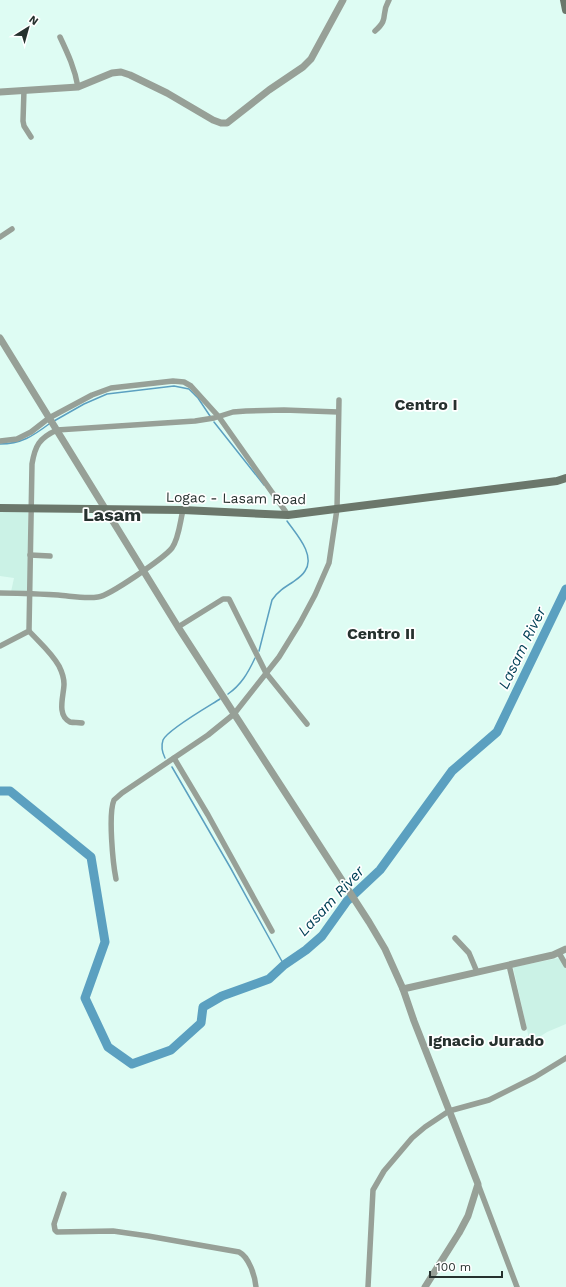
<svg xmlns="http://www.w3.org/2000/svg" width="566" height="1287" font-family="'Work Sans',sans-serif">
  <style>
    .built { fill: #cbf2e6 }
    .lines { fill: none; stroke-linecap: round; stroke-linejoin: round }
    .stream { stroke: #5ba0c0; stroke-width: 1.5 }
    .river { stroke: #5ba0c0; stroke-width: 9 }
    .minor { stroke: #97a097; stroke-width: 5.5 }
    .tertiary { stroke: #97a097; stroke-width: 7 }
    .secondary { stroke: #6b776b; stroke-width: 8 }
    .labels { text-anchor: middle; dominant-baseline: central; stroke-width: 3.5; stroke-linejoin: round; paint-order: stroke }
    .street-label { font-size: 14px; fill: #26312e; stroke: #fff }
    .water-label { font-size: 15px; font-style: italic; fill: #014056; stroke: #fff }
    .quarter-label { font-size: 16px; font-weight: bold; fill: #26312e; stroke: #fff }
    .district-label { font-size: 18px; font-weight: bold; fill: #26312e; stroke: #fff }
  </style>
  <rect width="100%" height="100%" fill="#defcf3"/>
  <g class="built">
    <path d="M0,512H28L29,592H11L14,578L0,576Z"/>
    <path d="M559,958L566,968V1024L547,1032L530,1043L513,967Z"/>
  </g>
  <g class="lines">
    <g class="stream">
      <path d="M54,421L84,404L107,394L174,386L189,389L198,398L210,416"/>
      <path d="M214,422L264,485"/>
      <path d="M0,444C21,444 33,436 49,424"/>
      <path d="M259,651L272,600C277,592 285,587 293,582C297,579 302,576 305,571C316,555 296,534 287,521"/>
      <path d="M228,694C241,685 248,673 255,658"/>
      <path d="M165,758C162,752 161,746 163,740C167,730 209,706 220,699"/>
      <path d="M172,767L230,867L284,965"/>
    </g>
    <path class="river" d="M0,791H10L91,857L105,942L85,998L108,1047L132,1064L171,1050L201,1023L203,1007L222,996L269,979L284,965L306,950L322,936L347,901L380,870L452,771L497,732L566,589"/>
    <g class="minor">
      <path d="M375,31C390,18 380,15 389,0"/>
      <path d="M60,37C68,54 75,69 78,87"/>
      <path d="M24,90L23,121L24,126L31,137"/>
      <path d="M0,237L12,229"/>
      <path d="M0,441L17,439L31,432L49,418L92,395L111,388L173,381L184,382L191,386L219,417L288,515"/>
      <path d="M30,555L50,556"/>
      <path d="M0,593C20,593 39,594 58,595C71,596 85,599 98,597C109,596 164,558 172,548C179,538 180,522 183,510"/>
      <path d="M178,627L223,599H229L266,673L307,724"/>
      <path d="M29,631C39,642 52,653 59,666C62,672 64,678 64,684C64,695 56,715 70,722C74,723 78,722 82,723"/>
      <path d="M0,646L29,631L32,464C35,446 39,438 57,430L195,421L214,418L233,412L246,411L284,410L338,412"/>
      <path d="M174,758L208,815L272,931"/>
      <path d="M116,879C113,864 108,814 114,800L122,793L208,735L234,714L279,657L300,623L315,595L329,563L337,509L339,400"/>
      <path d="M455,938L469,953L477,972"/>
      <path d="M559,953L566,965"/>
      <path d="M509,965L524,1028"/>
      <path d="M478,1184L517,1287"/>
      <path d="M64,1194L54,1224L55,1230L57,1232L113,1231L148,1236L239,1252C249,1257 255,1276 256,1287"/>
      <path d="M368,1287L373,1190L384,1171L412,1138L425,1127L449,1111L489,1100L535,1077L566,1058"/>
    </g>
    <g class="tertiary">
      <path d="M0,92L78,87L112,73L121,72L130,75L167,93L213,120L221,123H227L269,90L303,67L311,59L343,0"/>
      <path d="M0,338L178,627L369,922L385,949L403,989L553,955L566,949"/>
      <path d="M403,989L414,1021L478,1184L468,1216L459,1233L425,1287"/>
    </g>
    <g class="secondary">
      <path d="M564,0L566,10"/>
      <path d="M0,508L183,510L288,515L557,481L566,478"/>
    </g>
  </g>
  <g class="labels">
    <g class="street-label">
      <text transform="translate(236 498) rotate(1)">Logac - Lasam Road</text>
    </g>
    <g class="water-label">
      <text transform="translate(522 648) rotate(-64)">Lasam River</text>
      <text transform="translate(331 901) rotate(-47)">Lasam River</text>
    </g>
    <g class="quarter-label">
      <text x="426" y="404">Centro I</text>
      <text x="381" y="633">Centro II</text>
      <text x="486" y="1040">Ignacio Jurado</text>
    </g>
    <g class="district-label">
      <text x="112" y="514">Lasam</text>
    </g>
  </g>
  <g transform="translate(28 28) rotate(37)" stroke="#ffffff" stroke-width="3" paint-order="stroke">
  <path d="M0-3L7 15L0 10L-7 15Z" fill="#26312e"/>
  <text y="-6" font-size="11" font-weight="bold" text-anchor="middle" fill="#26312e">N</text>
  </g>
  <path d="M430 1271v6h72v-6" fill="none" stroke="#26312e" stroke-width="2"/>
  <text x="436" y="1271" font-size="12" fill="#26312e" stroke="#ffffff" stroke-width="3" paint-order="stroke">100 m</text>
</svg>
